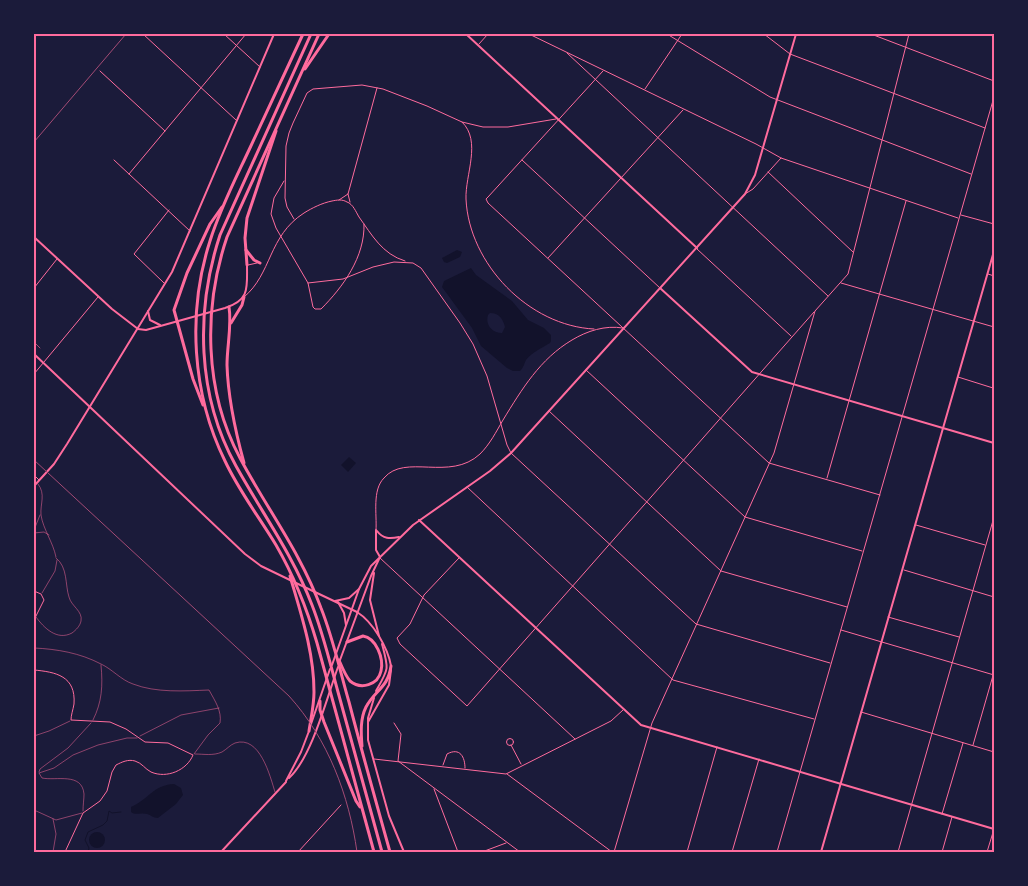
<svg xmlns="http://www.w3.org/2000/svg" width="1028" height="886" font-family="Arial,sans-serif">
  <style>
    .water { fill: #12122b; fill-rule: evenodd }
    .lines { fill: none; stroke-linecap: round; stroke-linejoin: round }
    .stream { stroke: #12122b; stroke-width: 1 }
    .service { stroke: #ff6b9d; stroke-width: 0.5 }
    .minor { stroke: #ff6b9d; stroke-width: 1 }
    .tertiary { stroke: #ff6b9d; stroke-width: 2 }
    .secondary { stroke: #ff6b9d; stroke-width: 2 }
    .motorway { stroke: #ff6b9d; stroke-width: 3 }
    .rail { stroke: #a44b75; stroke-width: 1 }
    .neatline { fill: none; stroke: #ff6b9d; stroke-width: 2 }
  </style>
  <rect width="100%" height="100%" fill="#1b1b3a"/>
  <g class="water">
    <path d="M457,250L462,252L460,257L447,263L444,262L442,258Z"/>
    <path d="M471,268L476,275L512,301L528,320L544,328L551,335V341L550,343C542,348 532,352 526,360C524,364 524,367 520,371H513L507,368L481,346L472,328L442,287L444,281ZM490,313C499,313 503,319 505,327L502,333C492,333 485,325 488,315Z"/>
    <path d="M349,457L356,463L348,472L341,465Z"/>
    <path d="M174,784L181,788L183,795L176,804L158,818C153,818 151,815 147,814C140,812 136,816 131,812V807C148,800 153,785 174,784Z"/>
    <circle cx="97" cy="840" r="8"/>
  </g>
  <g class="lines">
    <path class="stream" d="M88,852L89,848L85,840L88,832L103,825L107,821L109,811L112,813L121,812"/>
    <g class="service">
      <path d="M38,484C46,494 40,504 41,515C43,529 53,542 56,557"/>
      <path d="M34,530L40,515"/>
      <path d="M34,533L44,532L49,535"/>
      <path d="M42,593L55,571L57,560"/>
      <path d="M36,617C44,628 57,641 72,633C76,630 80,626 81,621C83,611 71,606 69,597C65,585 68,567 56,558"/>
      <path d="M34,648C57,649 80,653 101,664C112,669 121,680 133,684C156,693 184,691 209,690C215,701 222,711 220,723L208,735L194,754"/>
      <path d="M93,720C102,702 103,686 101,665"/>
      <path d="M34,736L49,731L70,721"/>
      <path d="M140,736L181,715L219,708"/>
      <path d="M195,754C204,754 213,756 222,752C227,749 230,745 235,743C260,735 270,776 275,792"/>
      <path d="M39,772L40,769L68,748L91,723"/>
      <path d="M34,810L56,820L82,813"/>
      <path d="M83,811C83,805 84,799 84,794C82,772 56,781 42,778L39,773L54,768L73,755L98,745L127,738H137"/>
      <path d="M53,852L56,834L53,819"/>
    </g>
    <g class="minor">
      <path d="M143,34L236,120"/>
      <path d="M224,34L260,67"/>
      <path d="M529,34L756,144L781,158L958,218"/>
      <path d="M667,34L770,97L971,174"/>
      <path d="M764,34L790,54L985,128"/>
      <path d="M871,34L994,81"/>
      <path d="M479,44L488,34"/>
      <path d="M567,53L828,296"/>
      <path d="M100,71L165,131"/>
      <path d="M603,71L488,197L486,199L488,203L769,463L880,495"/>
      <path d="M645,89L682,34"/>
      <path d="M462,122C482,141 465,175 466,199C469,264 529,326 594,329"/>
      <path d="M114,160L190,231"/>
      <path d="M522,160L660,288"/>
      <path d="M768,172L853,252"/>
      <path d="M129,174L246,34"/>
      <path d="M284,181L274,198L271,214L276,228L308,283L313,307L315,309H321C343,287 365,257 364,224"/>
      <path d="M348,194L350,202"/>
      <path d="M745,194L753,189L781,158"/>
      <path d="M339,200L348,194L377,88"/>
      <path d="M961,215L994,224"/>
      <path d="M294,219L287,207L285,198L286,146L289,133L293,123L307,93L313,89L362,85L383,89L427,106L462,122L483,127H508L556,119"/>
      <path d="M697,249L791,336"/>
      <path d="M548,258L683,110"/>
      <path d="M248,265L257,263"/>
      <path d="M988,274L994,276"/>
      <path d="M164,283L134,254L169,210"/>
      <path d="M308,283L343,279L373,267L394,262L413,263L421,268L460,323L473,344L487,376L507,445L511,453L696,624L830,663"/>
      <path d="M841,283L994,327"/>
      <path d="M34,288L57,259"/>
      <path d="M244,297C272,274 268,236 304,213C312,208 322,203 332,201C337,200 342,199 347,202C353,204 356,212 359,217C372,235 382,254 405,261"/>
      <path d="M586,370L745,517L862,551"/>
      <path d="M34,374L98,297"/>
      <path d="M958,377L993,388"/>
      <path d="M549,411L721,571L847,607"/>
      <path d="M34,475L39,480"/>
      <path d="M827,478L906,201"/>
      <path d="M467,487L673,680L814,719"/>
      <path d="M916,525L985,545"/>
      <path d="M376,530C377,514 372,490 384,478C405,453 450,482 480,454C490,444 496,432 503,420C522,389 540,359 572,340C587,331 605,325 623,328"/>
      <path d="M380,558L575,739"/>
      <path d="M459,558L424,595L410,624L397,638L400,644L467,706L814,312"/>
      <path d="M904,570L994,597"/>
      <path d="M34,591L41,594L44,600L34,620"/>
      <path d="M888,617L959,637"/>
      <path d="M841,630L994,675"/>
      <path d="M34,670C56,672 76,676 74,704C73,710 71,715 71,720L110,722L126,729L145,742L168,743L193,755C187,770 167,779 151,772C145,769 142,763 135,761C128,759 122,762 116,765L112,772L107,791L100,801L83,813L65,852"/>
      <path d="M861,712L994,752"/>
      <path d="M394,723L401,734L398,761L520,852"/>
      <circle cx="510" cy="742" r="3.5"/>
      <path d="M511,745L521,764"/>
      <path d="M973,745L994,672"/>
      <path d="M374,759L506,774L611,721L623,710"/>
      <path d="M443,765L447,754C460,747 465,757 465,768"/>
      <path d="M507,774L612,852"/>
      <path d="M434,789L458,852"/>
      <path d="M942,814L963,743"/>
      <path d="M298,852L341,805"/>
      <path d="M482,852L506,843"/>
      <path d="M614,852L652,723L774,453L815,311L848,274L909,34"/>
      <path d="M687,852L717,747"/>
      <path d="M732,852L759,759"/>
      <path d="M777,852L994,97"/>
      <path d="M898,852L994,517"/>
      <path d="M942,852L952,817"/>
      <path d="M987,852L994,829"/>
    </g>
    <g class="tertiary">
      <path d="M34,237L112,309L138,329"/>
      <path d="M660,288L752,372L994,443"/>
      <path d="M34,354L245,554L261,566L292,581"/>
      <path d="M419,520L641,725L994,829"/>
      <path d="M296,583L357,612"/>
      <path d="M335,601L349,598L359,589"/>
      <path d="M338,602L344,613L346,625"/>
      <path d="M376,691C389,668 389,670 382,644"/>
      <path d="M374,698L368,718V740L389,816L404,852"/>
      <path d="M368,722L389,685L391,670"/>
      <path d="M821,852L994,251"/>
    </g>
    <g class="secondary">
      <path d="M466,34L697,248"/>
      <path d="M148,311L150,320L160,325"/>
      <path d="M138,329L146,330L225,308C250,300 247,288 247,265"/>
      <path d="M34,486L54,464L67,444L172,272L274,34"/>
      <path d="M376,530V550L380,557"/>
      <path d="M377,531C383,539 390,539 399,537"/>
      <path d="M374,573L370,600L379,636"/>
      <path d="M357,612C373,622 388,648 391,666"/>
      <path d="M340,660L371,576L379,559"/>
      <path d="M332,665L359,589L371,566L413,525L490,471L511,453L745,194L755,175L796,34"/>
      <path d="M311,724L330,669"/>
      <path d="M289,778C312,757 327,697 338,667"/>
      <path d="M286,781L301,752L309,731"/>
      <path d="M221,852L286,782"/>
    </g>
    <g class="motorway">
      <path d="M303,34C285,73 267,112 249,150C235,180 220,209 210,241C187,312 192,394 225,461C239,491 259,517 276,545C294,576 307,609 317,643L374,852"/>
      <path d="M311,34L220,235C195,311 197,396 236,466C262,513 293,555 312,605C323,633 330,663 338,692C353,745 367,799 382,852"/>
      <path d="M319,34L227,237C203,308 204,391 240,458C267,509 301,553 321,608C333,638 340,671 349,702C362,752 376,802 390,852"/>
      <path d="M305,69L329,34"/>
      <path d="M246,250L254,260L260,263"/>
      <path d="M247,265L245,238L247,218L276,131"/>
      <path d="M229,307C232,325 227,346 227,365C228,399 235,430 244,463"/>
      <path d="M231,323L242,305L244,297"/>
      <path d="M203,405L193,379L174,310L187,273L210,224L222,207"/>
      <path d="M290,576C301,614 314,652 314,692C314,705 311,718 309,731"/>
      <path d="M339,660C342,667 345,675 350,681C361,690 378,685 381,671C384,658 376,638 363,636L347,642"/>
      <path d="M320,701V710L324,722L356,801L360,807"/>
      <path d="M362,746C361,733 360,719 366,707C375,690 388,688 391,666"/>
    </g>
    <g class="rail">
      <path d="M34,142L126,34"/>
      <path d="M34,342L40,348"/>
      <path d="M34,460L289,696C328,739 349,795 357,852"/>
    </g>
  </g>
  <rect width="1028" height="886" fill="none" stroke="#1b1b3a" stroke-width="70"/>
  <rect x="35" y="35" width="958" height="816" class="neatline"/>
</svg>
